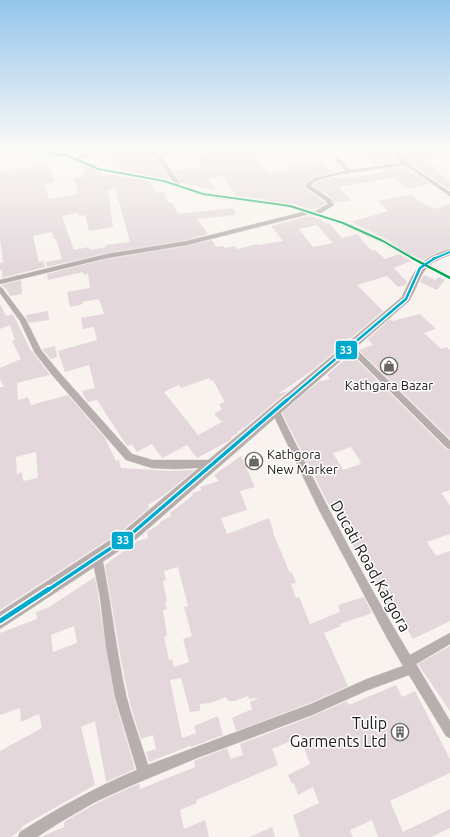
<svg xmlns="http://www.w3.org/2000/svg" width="450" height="837" font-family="Ubuntu,sans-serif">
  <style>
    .building { fill: #e3d7db; fill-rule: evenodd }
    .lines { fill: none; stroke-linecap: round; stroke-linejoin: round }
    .minor-casing { stroke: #d4d0cc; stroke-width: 1 }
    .secondary-casing { stroke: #d4d0cc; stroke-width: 1 }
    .minor { fill: #b7aeae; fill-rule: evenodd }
    .secondary { fill: #b7adad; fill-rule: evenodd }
    .bus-1-far1-casing { stroke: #fff; stroke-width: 4 }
    .bus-1-casing { stroke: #fff; stroke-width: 5 }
    .bus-2-far3-casing { stroke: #fff; stroke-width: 4 }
    .bus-2-far2-casing { stroke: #fff; stroke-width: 5 }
    .bus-2-far1-casing { stroke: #fff; stroke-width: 6 }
    .bus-2-casing { stroke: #fff; stroke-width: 8 }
    .bus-1-far1 { stroke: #00a651; stroke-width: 2 }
    .bus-1 { stroke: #00a651; stroke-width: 2.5 }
    .bus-2-far3 { stroke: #00a9ce; stroke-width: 2 }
    .bus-2-far2 { stroke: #00a9ce; stroke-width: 2.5 }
    .bus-2-far1 { stroke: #00a9ce; stroke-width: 3.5 }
    .bus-2 { stroke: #00a9ce; stroke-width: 4.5 }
    .labels { text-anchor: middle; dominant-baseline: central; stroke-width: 3; stroke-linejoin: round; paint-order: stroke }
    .poi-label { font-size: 13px; fill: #1d1a17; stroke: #fff }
    .near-street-label { font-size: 16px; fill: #1d1a17; stroke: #fff }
    .near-poi-label { font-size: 16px; fill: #1d1a17; stroke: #fff; text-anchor: end }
    .line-badge { stroke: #fff; stroke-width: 1.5 }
    .badge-label { font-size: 11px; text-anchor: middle; font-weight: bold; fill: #fff }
  </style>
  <rect width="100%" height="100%" fill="#f8f3ee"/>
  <g class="building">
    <path d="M109,150H143L155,158L170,180L115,169L108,152Z"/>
    <path d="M152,150H186V154L164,157L161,154Z"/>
    <path d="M222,150H248L268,173L288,171L285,167L322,162L332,173L314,177L306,182L305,188L326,203L318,208L311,209L290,203L236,196L223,176L208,179L215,190L181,183L173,171L201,167L194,156L223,152Z"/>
    <path d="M373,150H379L382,153L390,152L399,162L376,165L361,152Z"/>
    <path d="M403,150H432L442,158L426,160L437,168L434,169L450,181V190L412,165L397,151Z"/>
    <path d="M49,164L54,182L45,184L49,199L79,194L74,178L83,176L82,174L86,173L84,166L101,172L102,176L113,175L150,181L155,193L164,192L168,203L172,202L178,214L233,208L236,215L197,219L208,234L187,240L107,253L47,267L46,262L62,259L56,239H54L52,232L33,236L39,262L44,261L45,267L2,278V270H0V263L3,262L0,240V172ZM115,188L130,242L105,245L106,247L90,250L89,247L74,250L62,216L78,213L79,216L85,215L89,231L113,227L108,190Z"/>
    <path d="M405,167L430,184L407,189L394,178L339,187L351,200L334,203L331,198L312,185L319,181L336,177L338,178L355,177L384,172L382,170Z"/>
    <path d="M411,194L420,202L434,209L450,204V248L439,251L423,260L386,239L351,222L388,211L378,201Z"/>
    <path d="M309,216L320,219L325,224L329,223L342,238L357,234L372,251L375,250L385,259L399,254L411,261L394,268L407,282L406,285L398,287L387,276L357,285L383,311L351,338L344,340L346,342L313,370L278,394L288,391L245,427L237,432L238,433L231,437L232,438L229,441L197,458L187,445L162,458L152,444L137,452L132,444L127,446L97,400L88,402L85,398L82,391L95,388L89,365L65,372L58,351L97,340L94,327L83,329L81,318L104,314L99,299L82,302L83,304L70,307L67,292L90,288L88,274L84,275L83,272L48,280L47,274L107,259L187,246L212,240L216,247L223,246L225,248L235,246L237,249L257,244L259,245L283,241L271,226ZM317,225L329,239L333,243L313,247L299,229ZM209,378L210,381L213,380L225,402L219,404L222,409L214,414L222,422L198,435L164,392L179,385L181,388Z"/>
    <path d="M424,275L435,280L439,277L445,280L437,290L420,282Z"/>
    <path d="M21,280L22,294L10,296L7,290L2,286V285Z"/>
    <path d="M0,304L6,316L13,314L31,351H32L50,375L17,383L18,400L28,397L31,405L68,395L105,438L116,461L119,460L121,468L170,471L195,470L164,495L148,505L149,508L123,530L0,610V387H4L0,379V368L21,359L12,341L15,340L10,325L0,329ZM36,452L38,478L23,481L22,472L17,474L16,457Z"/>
    <path d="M48,311L49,320L29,323L26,318V315Z"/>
    <path d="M420,314L436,329L424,333L441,349L447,347L450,350V439L359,350L373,345L368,339L390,319L392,321Z"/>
    <path d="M55,346L57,357L51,359L42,349Z"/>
    <path d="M351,354L446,449L450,450V490L441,493L450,505V534L427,542L436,556L450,551V621L413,639L398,615L393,618L379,593L380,592L356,547L354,548L332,507H330L282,413L318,382L330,379L327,375ZM351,447L361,462H359L361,464L343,470L333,453Z"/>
    <path d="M241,456L255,487L240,491L247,510L221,518L227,534L269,518L274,533H273L290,573L292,572L296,583L291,584L296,598L299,597L310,624L340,612L338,605L364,597L372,613L340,624L341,626L324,633L348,686L310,703L236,731L232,718L252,709L250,702L259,698L249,699L248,696L235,701H228L226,697L211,703L200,704V711L190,712L181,678L170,680L182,738L196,733L194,726L218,716L223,735L191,747L190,746L149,762L146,752L156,749L153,735L141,739L130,704L121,660L105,565L137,541L148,538L147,532L160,524V522L171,516L170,513L193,495L192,493L202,490L200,487L219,481L214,475ZM178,567L188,606L184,607L192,636L183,639L189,662L174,667L172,659L169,660L164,637L167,636L163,610L167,609L165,602L167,601L163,581L166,580L164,571Z"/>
    <path d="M95,577L114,697L135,769L106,782L95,721L81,727L95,785L21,827L22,829L11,837H0V751L42,728L39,714L21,722L20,708L0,715V633L37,619L36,612L49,607ZM74,626L77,643L53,652L51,635Z"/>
    <path d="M450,646V711L418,664Z"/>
    <path d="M396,685L402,697L415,691L450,759V773L390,801L403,832L450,809V828L431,837H378L372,820L350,830L353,837H300L293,815L319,803L313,787L298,795L294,783L292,784L288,775L310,764L300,737L272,749L278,765L196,800L197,803L180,810L184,829L205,820L209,837H41L64,827V822L95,804L131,787L139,784L140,789L195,767L194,761L227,748L231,759L243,755L240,744L313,716L347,701L349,705Z"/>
    <path d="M272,827L275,837H250Z"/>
  </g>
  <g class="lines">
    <defs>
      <g id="minor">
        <path d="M29,150H38L69,155L76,157L93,152L95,153V154L80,159L99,168L164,180L174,183L156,157L144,150H149L160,155L181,185L204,193L290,204L314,212L328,204L326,201L306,187L307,183L315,178L346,171L335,160V158H339L350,170L402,163L390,150H394L411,166L450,192V196L405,165L340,174L318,180L311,184V186L330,199L334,205L319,214L345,222L385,240L450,276V280L421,265L381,242L341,224L309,214L187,245L107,258L0,284V280L107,254L187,241L303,212L289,207L203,196L163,182L96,170L68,157L31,151Z"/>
        <path d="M0,287L2,288L26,320L41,350L59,372L132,454L152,460H213L216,461L217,464L216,467L174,469L152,468L126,460L53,376L35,353L20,321L0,293Z"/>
        <path d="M348,345H352L450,441V449L447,448L346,347Z"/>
        <path d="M275,407L278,408L279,410C320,493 362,576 410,655L450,633V644L416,664L450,721V738L446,736L409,675L368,690L312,715L197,758L130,786L95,802L62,821L37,837H18L20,832C58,808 96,787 137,770L115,697L106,646L100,597L92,557L94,554L97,552L100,554L102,557C111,603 116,649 126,695C132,719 141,742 148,765L311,704L367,679L403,666L387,638L318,508L271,410L272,408Z"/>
      </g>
      <path id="secondary" d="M450,249V255C418,266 424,276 409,301L134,541L0,629V612L124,531L402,297C414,271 420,257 450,249Z"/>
    </defs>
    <use href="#minor" class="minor-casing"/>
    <use href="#secondary" class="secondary-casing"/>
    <use href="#minor" class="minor"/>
    <use href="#secondary" class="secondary"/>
    <defs>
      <path id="bus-1-far1" d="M31,150L69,156L98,169L164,181L203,194L290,206L343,223L383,241L414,259"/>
      <path id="bus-1" d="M412,258L450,278"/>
      <path id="bus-2-far3" d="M433,259L450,252"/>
      <path id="bus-2-far2" d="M286,401L406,299L420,268L435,258"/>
      <path id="bus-2-far1" d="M48,590L129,536L287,400"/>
      <path id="bus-2" d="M0,621L49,589"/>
    </defs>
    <use href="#bus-1-far1" class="bus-1-far1-casing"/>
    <use href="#bus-1" class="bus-1-casing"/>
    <use href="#bus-2-far3" class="bus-2-far3-casing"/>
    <use href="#bus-2-far2" class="bus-2-far2-casing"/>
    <use href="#bus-2-far1" class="bus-2-far1-casing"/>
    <use href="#bus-2" class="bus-2-casing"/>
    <use href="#bus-1-far1" class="bus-1-far1"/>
    <use href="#bus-1" class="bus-1"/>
    <use href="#bus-2-far3" class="bus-2-far3"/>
    <use href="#bus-2-far2" class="bus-2-far2"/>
    <use href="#bus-2-far1" class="bus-2-far1"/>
    <use href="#bus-2" class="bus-2"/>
  </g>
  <linearGradient id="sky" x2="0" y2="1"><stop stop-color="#94c5ec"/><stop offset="0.56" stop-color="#fcfaf7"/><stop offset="1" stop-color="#fcfaf7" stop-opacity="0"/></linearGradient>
  <rect width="450" height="267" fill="url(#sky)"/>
  <defs>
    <symbol id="shop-ring" viewBox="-11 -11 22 22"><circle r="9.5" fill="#fff" stroke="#6a6662" stroke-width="1.5"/><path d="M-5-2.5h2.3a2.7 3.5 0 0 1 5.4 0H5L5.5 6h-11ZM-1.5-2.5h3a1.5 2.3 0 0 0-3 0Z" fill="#6a6662"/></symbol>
    <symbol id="building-ring" viewBox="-11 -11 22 22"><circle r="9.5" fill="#fff" stroke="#6a6662" stroke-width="1.5"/><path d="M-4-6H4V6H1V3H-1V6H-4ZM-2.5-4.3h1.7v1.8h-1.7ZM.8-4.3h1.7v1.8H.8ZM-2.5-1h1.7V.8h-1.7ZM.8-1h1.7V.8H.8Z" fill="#6a6662"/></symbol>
  </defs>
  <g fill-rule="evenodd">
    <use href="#shop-ring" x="379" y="356" width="20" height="20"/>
    <use href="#shop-ring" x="244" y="451" width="20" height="20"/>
    <use href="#building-ring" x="390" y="722" width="20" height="20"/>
  </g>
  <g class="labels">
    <g class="poi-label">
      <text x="389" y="385">Kathgara Bazar</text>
      <text x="267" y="454" text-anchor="start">Kathgora<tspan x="267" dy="15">New Marker</tspan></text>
    </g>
    <g class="near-street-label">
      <text transform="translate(371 566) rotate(61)">Ducati Road,Katgora</text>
    </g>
    <g class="near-poi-label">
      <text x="387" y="723">Tulip<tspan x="387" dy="18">Garments Ltd</tspan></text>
    </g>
  </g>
  <g class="line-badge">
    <rect x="335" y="340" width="23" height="20" rx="4" fill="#00a9ce"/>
    <rect x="111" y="531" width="23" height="19" rx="4" fill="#00a9ce"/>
  </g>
  <g class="badge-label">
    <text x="346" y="354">33</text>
    <text x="123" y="544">33</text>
  </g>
</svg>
